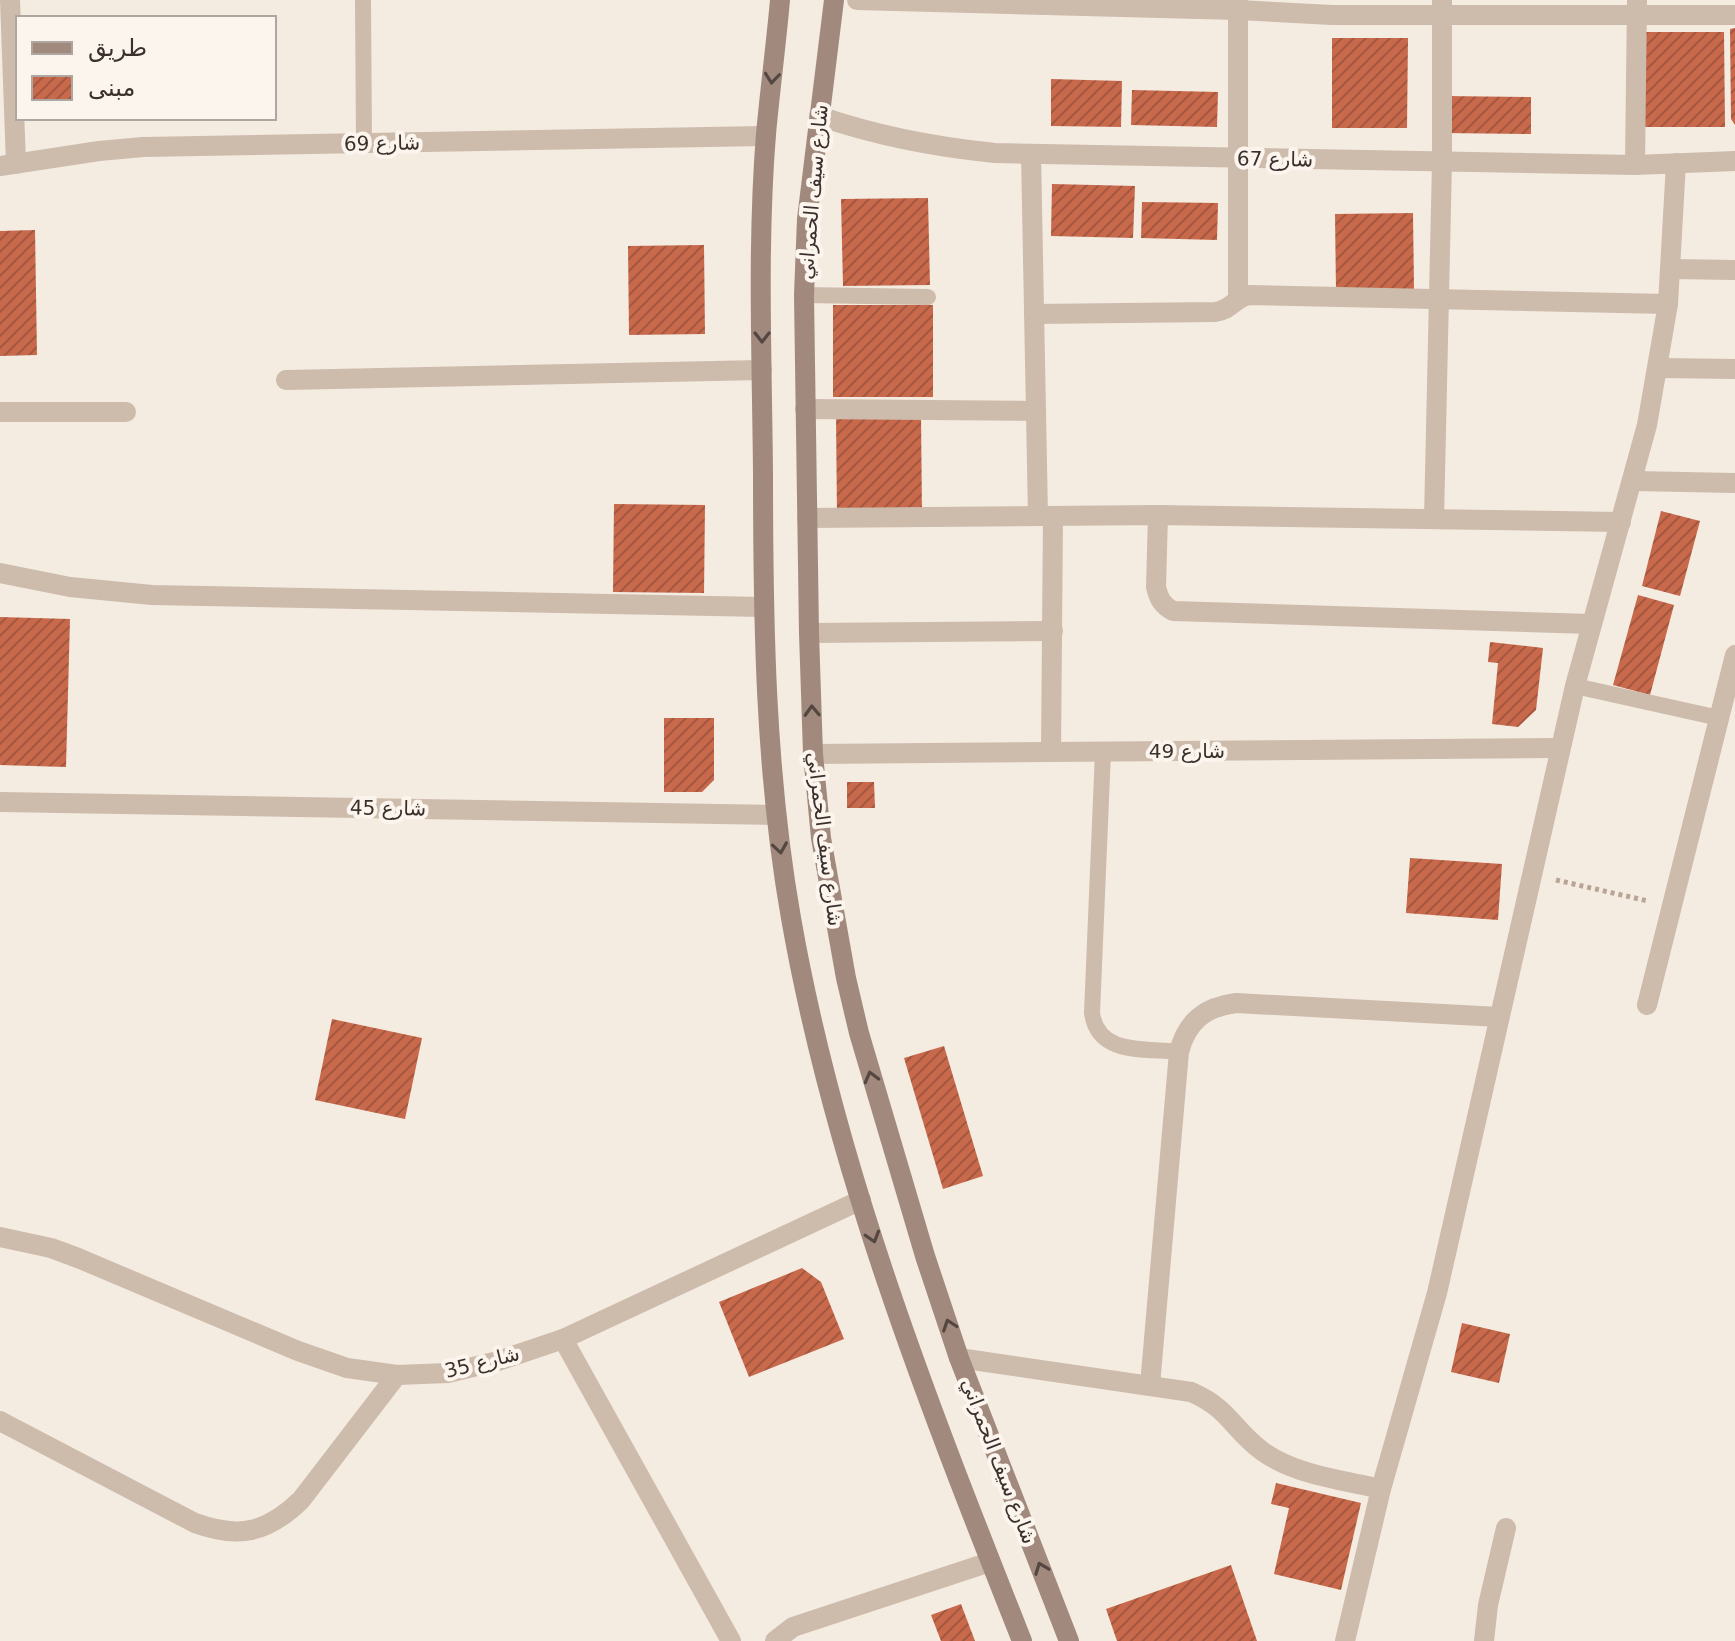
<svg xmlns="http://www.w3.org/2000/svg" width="1735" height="1641" font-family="'DejaVu Sans',Vazirmatn,sans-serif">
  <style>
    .building { fill: url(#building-hatch) }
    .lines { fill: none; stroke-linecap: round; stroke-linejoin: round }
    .path { stroke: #b9a596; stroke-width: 5; stroke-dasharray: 4 4; stroke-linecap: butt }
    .lane { stroke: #cdbbac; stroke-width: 16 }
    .street { stroke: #cdbbac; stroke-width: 20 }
    .secondary { stroke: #a18a7d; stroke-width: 20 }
    .oneway { stroke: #544640 }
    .labels { text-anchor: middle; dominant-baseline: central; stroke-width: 8; stroke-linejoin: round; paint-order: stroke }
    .street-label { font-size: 20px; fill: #3b302b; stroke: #fbf5ee }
  </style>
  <defs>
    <pattern id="building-hatch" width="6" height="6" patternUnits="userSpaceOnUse" patternTransform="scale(2)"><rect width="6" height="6" fill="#c8694b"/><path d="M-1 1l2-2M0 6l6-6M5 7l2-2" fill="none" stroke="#a4573f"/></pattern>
  </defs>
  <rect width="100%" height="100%" fill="#f4ebe1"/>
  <g class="building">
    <path d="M1735,28V125L1731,119L1730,29Z"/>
    <path d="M1637,32H1724L1725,127H1638Z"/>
    <path d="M1332,38H1408L1407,128H1332Z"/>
    <path d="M1051,79L1122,81L1121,127L1051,126Z"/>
    <path d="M1132,90L1218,92L1217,127L1131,125Z"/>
    <path d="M1444,96L1531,97V134L1443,133Z"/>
    <path d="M1052,184L1135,186L1133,238L1051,236Z"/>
    <path d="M928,198L930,285L843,286L841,199Z"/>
    <path d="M1142,202L1218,203L1217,240L1141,238Z"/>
    <path d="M1413,213L1414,289L1336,290L1335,214Z"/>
    <path d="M35,230L37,355L0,356V231Z"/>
    <path d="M704,245L705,334L629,335L628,246Z"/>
    <rect x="833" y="305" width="100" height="92"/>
    <path d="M921,414L922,515L837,516L836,415Z"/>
    <path d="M614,504L705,505L704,593L613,592Z"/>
    <path d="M1661,511L1700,521L1680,596L1642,586Z"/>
    <path d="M1638,595L1674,605L1650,695L1613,685Z"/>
    <path d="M0,617L70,619L66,767L0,765Z"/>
    <path d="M1490,642L1543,648L1536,710L1518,727L1492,724L1498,663L1488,662Z"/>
    <path d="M664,718H714V780L702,792H664Z"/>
    <path d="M847,782H874L875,808H847Z"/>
    <path d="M1410,858L1502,864L1498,920L1406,913Z"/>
    <path d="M332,1019L422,1038L405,1119L315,1100Z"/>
    <path d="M944,1046L983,1176L943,1189L904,1058Z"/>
    <path d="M802,1268L821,1282L844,1339L749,1377L719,1302Z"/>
    <path d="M1462,1323L1510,1334L1499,1383L1451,1372Z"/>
    <path d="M1276,1483L1361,1503L1341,1590L1274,1574L1289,1508L1271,1504Z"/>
    <path d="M1231,1565L1257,1641H1117L1106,1609Z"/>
    <path d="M961,1604L975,1641H941L931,1615Z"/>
  </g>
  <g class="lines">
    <path class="path" d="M1556,880L1648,901"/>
    <g class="lane">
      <path d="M363,0L364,143"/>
      <path d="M804,295L928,297"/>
      <path d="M1575,686L1719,718"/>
      <path d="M1103,752L1092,1013C1098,1056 1145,1048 1179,1052"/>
    </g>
    <g class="street">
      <path d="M10,0L16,164"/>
      <path d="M857,0L1238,10L1332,15H1735"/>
      <path d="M819,116C877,136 935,147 995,153L1635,165L1735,161"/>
      <path d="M1031,154L1038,516"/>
      <path d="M1635,165L1637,0"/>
      <path d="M0,166L99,151L143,147L766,136"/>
      <path d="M1672,269L1735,270"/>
      <path d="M1238,299V0"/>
      <path d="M1034,314L1215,312C1232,310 1236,296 1250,295L1668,304"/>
      <path d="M1659,368L1735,369"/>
      <path d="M286,380L762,370"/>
      <path d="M805,409L1036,411"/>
      <path d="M0,412H126"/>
      <path d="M1633,481L1735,483"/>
      <path d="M1158,515L1156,587C1159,599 1162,605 1173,611L1591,624"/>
      <path d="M807,518L1158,515L1621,522"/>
      <path d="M1434,519L1442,162V0"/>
      <path d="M0,573L70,587L152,595L763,607"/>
      <path d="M809,633L1053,631"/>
      <path d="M1051,752L1053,516"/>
      <path d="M813,754L1560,748"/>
      <path d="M0,802L775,815"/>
      <path d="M1647,1005L1735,655"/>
      <path d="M0,1237L51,1248L78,1258L298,1351L347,1368L397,1375L448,1373L498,1361L563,1339L861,1200"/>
      <path d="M563,1339L731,1641"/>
      <path d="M959,1358L1191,1392C1229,1408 1233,1430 1262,1451C1295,1475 1342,1480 1381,1489"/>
      <path d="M1150,1385L1179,1052C1187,1021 1205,1007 1236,1003L1499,1017"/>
      <path d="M0,1421L195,1523C239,1539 267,1533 301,1500L397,1375"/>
      <path d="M775,1641L793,1627L990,1562"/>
      <path d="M1345,1641L1381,1489L1437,1293L1575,686L1647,425L1668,304L1676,163"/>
      <path d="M1484,1641L1488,1605L1506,1528"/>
    </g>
    <g class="secondary">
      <path d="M780,0C776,45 770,90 766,134C757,246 762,360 763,472C763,621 765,771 791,918C835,1169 929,1406 1022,1641"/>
      <path d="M834,0L807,219L804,295L809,633L813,754L821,838L846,978L859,1033L925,1256L959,1358L1069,1641"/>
    </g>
  </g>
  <defs><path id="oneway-chevron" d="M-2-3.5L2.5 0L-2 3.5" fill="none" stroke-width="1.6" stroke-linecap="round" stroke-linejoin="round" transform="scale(2)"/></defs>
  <g class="oneway">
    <use href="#oneway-chevron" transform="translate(772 78) rotate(96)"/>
    <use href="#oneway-chevron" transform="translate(762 337) rotate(90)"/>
    <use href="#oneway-chevron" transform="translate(812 711) rotate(-92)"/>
    <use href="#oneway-chevron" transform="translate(780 848) rotate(81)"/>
    <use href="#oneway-chevron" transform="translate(871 1077) rotate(-105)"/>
    <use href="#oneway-chevron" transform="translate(873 1237) rotate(73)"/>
    <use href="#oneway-chevron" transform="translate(949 1325) rotate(-109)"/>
    <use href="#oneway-chevron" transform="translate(1041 1568) rotate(-111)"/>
  </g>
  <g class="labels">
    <g class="street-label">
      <text transform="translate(382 143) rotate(-1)">شارع 69</text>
      <text transform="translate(1275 159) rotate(1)">شارع 67</text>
      <text transform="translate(813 192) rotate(-85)">شارع سيف الحمراني</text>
      <text x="1187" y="751">شارع 49</text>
      <text transform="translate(388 808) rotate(1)">شارع 45</text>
      <text transform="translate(825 839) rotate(83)">شارع سيف الحمراني</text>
      <text transform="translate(482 1362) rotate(-14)">شارع 35</text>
      <text transform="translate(999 1461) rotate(69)">شارع سيف الحمراني</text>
    </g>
  </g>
  <rect x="16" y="16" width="260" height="104" fill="#fbf5ee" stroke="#aea6a0" stroke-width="2"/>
  <rect x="32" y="42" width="40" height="12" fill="#a18a7d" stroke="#aea6a0" stroke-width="2"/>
  <text x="88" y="56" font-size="24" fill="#3b302b">طريق</text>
  <rect x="32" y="76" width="40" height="24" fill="url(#building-hatch)" stroke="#aea6a0" stroke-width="2"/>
  <text x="88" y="96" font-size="24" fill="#3b302b">مبنى</text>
</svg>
